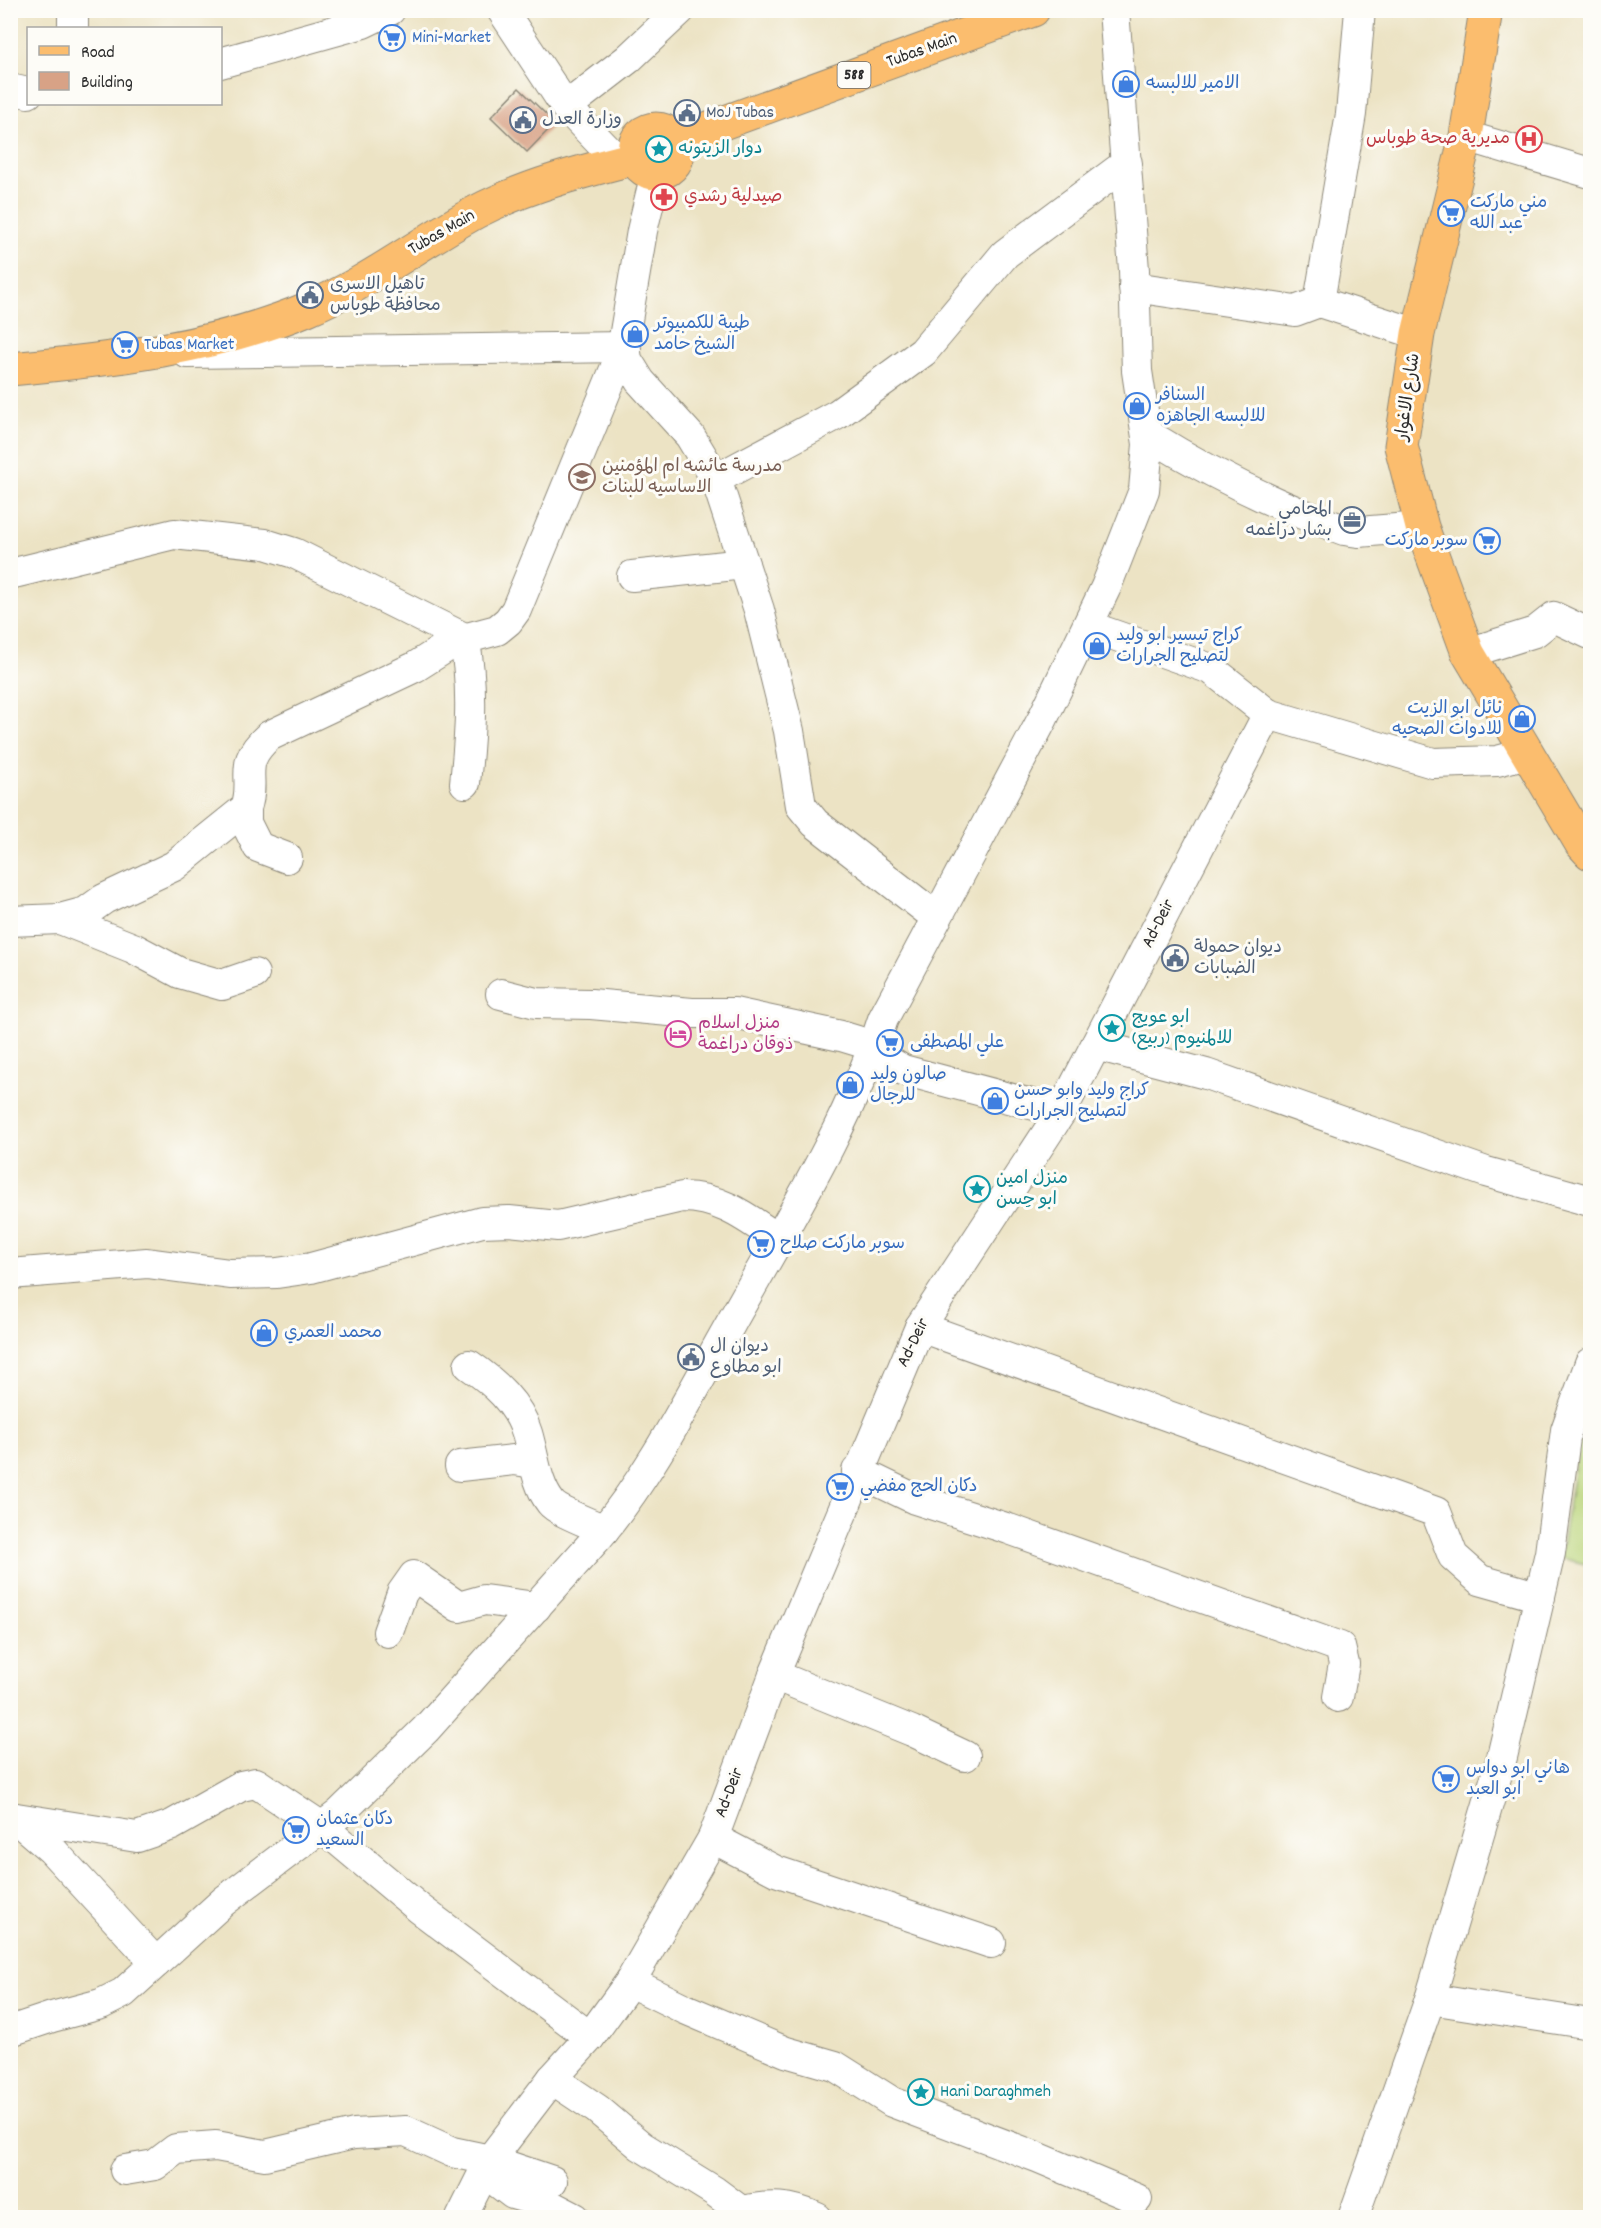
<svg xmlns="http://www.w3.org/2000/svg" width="1601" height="2228" font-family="Dekko,'Playpen Sans Arabic',sans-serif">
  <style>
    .green { fill: #b9d479; stroke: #728052; stroke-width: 1.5 }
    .building { fill: #d8a286 }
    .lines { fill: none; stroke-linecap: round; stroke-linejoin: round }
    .minor-casing { stroke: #8c8778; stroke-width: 32 }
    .major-casing { stroke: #8c8778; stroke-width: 35 }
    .minor { stroke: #fff; stroke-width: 30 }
    .major { stroke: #fbbd6e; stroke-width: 33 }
    .labels { text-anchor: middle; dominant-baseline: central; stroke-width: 6; stroke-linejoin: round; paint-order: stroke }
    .shield { fill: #fdfcf7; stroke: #6a6a68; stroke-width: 1.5 }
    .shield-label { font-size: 16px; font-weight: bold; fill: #2b2b2b }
    .shop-label { font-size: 18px; fill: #366cbe; stroke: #fdfcf7; text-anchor: start }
    .street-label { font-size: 18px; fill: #2b2b2b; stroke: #fdfcf7 }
    .service-label { font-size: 18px; fill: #4e5e75; stroke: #fdfcf7; text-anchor: start }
    .health-label { font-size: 18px; fill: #be3a42; stroke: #fdfcf7; text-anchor: end }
    .culture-label { font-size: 18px; fill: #0d838f; stroke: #fdfcf7; text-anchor: start }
    .education-label { font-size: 18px; fill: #785e54; stroke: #fdfcf7; text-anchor: start }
    .hotel-label { font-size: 18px; fill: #b23c85; stroke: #fdfcf7; text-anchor: start }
  </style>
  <rect width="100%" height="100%" fill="#fdfcf7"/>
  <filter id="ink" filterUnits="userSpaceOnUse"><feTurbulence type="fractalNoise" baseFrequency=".0167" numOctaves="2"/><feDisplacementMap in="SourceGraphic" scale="12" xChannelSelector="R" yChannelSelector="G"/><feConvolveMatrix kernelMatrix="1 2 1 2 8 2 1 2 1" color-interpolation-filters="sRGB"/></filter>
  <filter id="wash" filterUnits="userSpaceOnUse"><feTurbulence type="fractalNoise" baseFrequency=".008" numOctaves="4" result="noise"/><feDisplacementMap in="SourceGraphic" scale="24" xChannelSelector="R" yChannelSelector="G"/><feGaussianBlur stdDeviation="1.35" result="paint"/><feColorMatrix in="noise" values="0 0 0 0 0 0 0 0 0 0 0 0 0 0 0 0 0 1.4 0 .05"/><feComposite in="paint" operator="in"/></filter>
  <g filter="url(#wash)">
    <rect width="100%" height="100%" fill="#ece3c4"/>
    <path class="green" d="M1582,1422L1590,1424V1565L1560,1558Z"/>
    <g id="blocks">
      <path class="building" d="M519,88L555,123L527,152L491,117Z"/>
    </g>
  </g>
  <g filter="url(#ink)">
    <use href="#blocks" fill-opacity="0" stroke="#8c8778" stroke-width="1.5"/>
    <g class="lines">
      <defs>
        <g id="minor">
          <path d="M502,10L566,107L619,162"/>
          <path d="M73,28V10"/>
          <path d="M220,63L363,23L390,10"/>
          <path d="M10,89L28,93"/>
          <path d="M566,107L628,59L680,10"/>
          <path d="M1466,136L1590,173"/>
          <path d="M656,173L642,231L624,338L627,360L640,381L690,436L716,479L759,610L789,731L801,806L815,823L936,917"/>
          <path d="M1134,287L1295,311L1319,302L1351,114L1360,10"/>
          <path d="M1319,302L1418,334"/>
          <path d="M187,353L625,347"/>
          <path d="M1147,434C1210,473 1274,505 1344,530L1358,532L1422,527"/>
          <path d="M716,479L838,414L923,352L1005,254L1127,163"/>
          <path d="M10,574L174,534L265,544L294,553L464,638C474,686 470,735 465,783"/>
          <path d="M632,576L744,564"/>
          <path d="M1088,626L1211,669L1268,714"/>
          <path d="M1468,653L1535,632L1554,617L1590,634"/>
          <path d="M246,808V823L258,847L287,858"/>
          <path d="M60,919L133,948L180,973L222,985L254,974"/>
          <path d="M10,921L60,919L86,912L104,899L174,866L246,808C257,777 236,765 269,736L415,667L456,641L497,630L508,621L516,610L622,352L626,349"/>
          <path d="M501,994L536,1003L591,1004L692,1013H734L841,1036L874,1046"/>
          <path d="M1096,1045L1206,1074L1486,1172L1590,1201"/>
          <path d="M873,1052L903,1070L1061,1112"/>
          <path d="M10,1274L147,1263L230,1274L277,1273L311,1268L482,1222L509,1221L558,1226L682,1197C721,1197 747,1218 778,1239"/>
          <path d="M920,1327L1436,1512L1453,1556L1480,1580L1540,1597"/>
          <path d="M469,1365C494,1382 518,1403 527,1433C534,1456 536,1484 551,1503C557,1511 592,1524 604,1530"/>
          <path d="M460,1466L514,1460L534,1463"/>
          <path d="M857,1471L915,1499L1009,1529L1340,1647L1344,1664L1338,1697"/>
          <path d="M388,1632L402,1593L414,1576L459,1607L484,1600L536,1607"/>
          <path d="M774,1675L912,1731L965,1756"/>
          <path d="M10,1817L137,1837L172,1825L241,1786L256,1783L322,1827L420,1909L590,2037"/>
          <path d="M15,1818L52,1850L156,1963"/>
          <path d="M713,1838L776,1871L991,1943"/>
          <path d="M630,1982L685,2009L786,2052L835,2066L892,2102L1037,2157L1137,2199"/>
          <path d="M1430,1999L1590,2024"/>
          <path d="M10,2031L52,2017L101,2004L123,1993L224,1901L339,1814L426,1729L599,1536C652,1473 690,1395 731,1323C786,1224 848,1127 883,1019L1042,720L1106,587L1144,490L1148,444L1137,371L1134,270L1114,10"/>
          <path d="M552,2079L597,2109L641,2146L714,2191L741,2211L744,2218"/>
          <path d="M125,2170L155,2165L176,2149L216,2146L265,2155L354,2134L406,2131L452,2152L490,2160L552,2181"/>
          <path d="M483,2171L513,2194L548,2204L575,2218"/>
          <path d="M741,2211C769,2205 791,2205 817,2218"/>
          <path d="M461,2218L490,2160L552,2079L590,2037L630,1982L713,1838L774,1675L920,1327L1061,1112L1268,714L1433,763L1497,761L1528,753"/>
          <path d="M1353,2218L1430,1999L1502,1757L1550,1553L1566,1430L1590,1363"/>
        </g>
        <g id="major">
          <path d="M1486,10L1466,136L1418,334L1401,446L1422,527L1468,653L1581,843L1590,853"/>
          <circle cx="656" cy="151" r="22"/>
          <path d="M676,140L1033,10"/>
          <path d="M10,369C110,360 214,348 307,309C367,284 419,243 476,212C526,186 580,172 635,158"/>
        </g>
      </defs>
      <use href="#minor" class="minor-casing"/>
      <use href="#major" class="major-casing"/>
      <use href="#minor" class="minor"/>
      <use href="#major" class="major"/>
    </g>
  </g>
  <defs>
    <symbol id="supermarket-ring" viewBox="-11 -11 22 22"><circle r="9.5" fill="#fdfcf7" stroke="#3f7fe0" stroke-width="1.5"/><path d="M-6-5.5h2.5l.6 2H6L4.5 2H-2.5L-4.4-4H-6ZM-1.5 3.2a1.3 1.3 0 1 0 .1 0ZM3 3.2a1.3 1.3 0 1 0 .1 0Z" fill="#3f7fe0"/></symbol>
    <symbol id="shop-ring" viewBox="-11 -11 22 22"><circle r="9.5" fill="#fdfcf7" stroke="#3f7fe0" stroke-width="1.5"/><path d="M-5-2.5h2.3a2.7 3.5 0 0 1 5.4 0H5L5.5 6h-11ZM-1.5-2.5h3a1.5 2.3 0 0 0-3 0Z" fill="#3f7fe0"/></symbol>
    <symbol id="civic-ring" viewBox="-11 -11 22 22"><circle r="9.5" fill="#fdfcf7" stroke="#5c6f8a" stroke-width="1.5"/><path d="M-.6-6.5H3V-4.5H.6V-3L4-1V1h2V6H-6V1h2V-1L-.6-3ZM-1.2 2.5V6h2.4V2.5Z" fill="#5c6f8a"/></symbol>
    <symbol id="hospital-ring" viewBox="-11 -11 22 22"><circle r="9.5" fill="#fdfcf7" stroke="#e0444e" stroke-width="1.5"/><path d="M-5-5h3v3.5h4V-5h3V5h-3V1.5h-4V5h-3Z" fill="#e0444e"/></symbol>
    <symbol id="sight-ring" viewBox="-11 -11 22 22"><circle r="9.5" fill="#fdfcf7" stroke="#0f9aa8" stroke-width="1.5"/><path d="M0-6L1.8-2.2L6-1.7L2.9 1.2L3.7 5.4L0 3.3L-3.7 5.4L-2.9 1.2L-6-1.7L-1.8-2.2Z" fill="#0f9aa8"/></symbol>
    <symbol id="pharmacy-ring" viewBox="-11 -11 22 22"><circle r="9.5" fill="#fdfcf7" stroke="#e0444e" stroke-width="1.5"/><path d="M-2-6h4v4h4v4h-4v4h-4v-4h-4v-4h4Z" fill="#e0444e"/></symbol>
    <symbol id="school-ring" viewBox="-11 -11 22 22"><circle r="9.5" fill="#fdfcf7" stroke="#8d6e63" stroke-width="1.5"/><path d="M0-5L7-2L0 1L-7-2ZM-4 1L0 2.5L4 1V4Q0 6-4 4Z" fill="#8d6e63"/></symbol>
    <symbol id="office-ring" viewBox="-11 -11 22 22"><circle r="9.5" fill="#fdfcf7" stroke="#5c6f8a" stroke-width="1.5"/><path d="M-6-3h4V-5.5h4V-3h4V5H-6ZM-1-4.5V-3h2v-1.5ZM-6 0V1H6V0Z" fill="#5c6f8a"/></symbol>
    <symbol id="hotel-ring" viewBox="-11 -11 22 22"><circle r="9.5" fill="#fdfcf7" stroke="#d1479c" stroke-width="1.5"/><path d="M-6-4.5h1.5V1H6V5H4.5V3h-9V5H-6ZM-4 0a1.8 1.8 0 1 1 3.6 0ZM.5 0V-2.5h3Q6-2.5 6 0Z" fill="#d1479c"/></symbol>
  </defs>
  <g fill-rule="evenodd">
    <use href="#supermarket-ring" x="377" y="23" width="30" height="30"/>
    <use href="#shop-ring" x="1111" y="69" width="30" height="30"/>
    <use href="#civic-ring" x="672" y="98" width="30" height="30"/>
    <use href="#civic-ring" x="508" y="105" width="30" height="30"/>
    <use href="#hospital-ring" x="1514" y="124" width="30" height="30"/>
    <use href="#sight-ring" x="644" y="134" width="30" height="30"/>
    <use href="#pharmacy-ring" x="649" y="182" width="30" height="30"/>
    <use href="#supermarket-ring" x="1436" y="198" width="30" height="30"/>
    <use href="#civic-ring" x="295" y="280" width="30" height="30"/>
    <use href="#shop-ring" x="620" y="319" width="30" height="30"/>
    <use href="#supermarket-ring" x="110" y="330" width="30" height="30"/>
    <use href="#shop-ring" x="1122" y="391" width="30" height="30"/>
    <use href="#school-ring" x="567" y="462" width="30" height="30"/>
    <use href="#office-ring" x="1337" y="505" width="30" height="30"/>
    <use href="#supermarket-ring" x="1472" y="526" width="30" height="30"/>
    <use href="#shop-ring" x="1082" y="631" width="30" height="30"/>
    <use href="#shop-ring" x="1507" y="704" width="30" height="30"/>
    <use href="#civic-ring" x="1160" y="943" width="30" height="30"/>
    <use href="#sight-ring" x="1097" y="1013" width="30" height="30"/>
    <use href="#hotel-ring" x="663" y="1019" width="30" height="30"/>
    <use href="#supermarket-ring" x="875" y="1028" width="30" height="30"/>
    <use href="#shop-ring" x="835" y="1070" width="30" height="30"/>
    <use href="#shop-ring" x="980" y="1086" width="30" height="30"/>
    <use href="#sight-ring" x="962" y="1174" width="30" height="30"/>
    <use href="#supermarket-ring" x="746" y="1229" width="30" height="30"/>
    <use href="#shop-ring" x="249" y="1318" width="30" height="30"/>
    <use href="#civic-ring" x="676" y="1342" width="30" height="30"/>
    <use href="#supermarket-ring" x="825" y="1472" width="30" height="30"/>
    <use href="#supermarket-ring" x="1431" y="1764" width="30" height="30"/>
    <use href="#supermarket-ring" x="281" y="1815" width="30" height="30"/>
    <use href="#sight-ring" x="906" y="2077" width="30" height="30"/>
  </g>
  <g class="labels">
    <rect class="shield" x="837.5" y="62" width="33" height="26" rx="4.5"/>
    <g class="shield-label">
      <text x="854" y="75">588</text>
    </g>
    <g class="shop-label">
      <text x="412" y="38">Mini-Market</text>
      <text x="1146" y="84">الامير للالبسه</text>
      <text x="1470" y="203">مني ماركت<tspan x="1470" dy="21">عبد الله</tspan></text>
      <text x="654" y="324">طيبة للكمبيوتر<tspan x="654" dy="21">الشيخ حامد</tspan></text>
      <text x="144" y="345">Tubas Market</text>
      <text x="1156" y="396">السنافر<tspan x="1156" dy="21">للالبسه الجاهزه</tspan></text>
      <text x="1468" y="541" text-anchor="end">سوبر ماركت</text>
      <text x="1116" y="636">كراج تيسير ابو وليد<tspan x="1116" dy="21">لتصليح الجرارات</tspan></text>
      <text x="1502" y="709" text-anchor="end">نائل ابو الزيت<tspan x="1502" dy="21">للادوات الصحيه</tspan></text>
      <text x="910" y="1043">علي المصطفى</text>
      <text x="870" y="1075">صالون وليد<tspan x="870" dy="21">للرجال</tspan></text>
      <text x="1014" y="1091">كراج وليد وابو حسن<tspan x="1014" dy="21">لتصليح الجرارات</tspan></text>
      <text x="780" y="1244">سوبر ماركت صلاح</text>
      <text x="284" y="1333">محمد العمري</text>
      <text x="860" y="1487">دكان الحج مفضي</text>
      <text x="1466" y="1769">هاني ابو دواس<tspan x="1466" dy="21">ابو العبد</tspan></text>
      <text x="316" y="1820">دكان عثمان<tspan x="316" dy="21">السعيد</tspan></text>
    </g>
    <g class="street-label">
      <text transform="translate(922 51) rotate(-20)">Tubas Main</text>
      <text transform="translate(442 233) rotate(-30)">Tubas Main</text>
      <text transform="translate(1409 397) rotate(-82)">شارع الاغوار</text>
      <text transform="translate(1159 924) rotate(-63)">Ad-Deir</text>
      <text transform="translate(914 1343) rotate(-64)">Ad-Deir</text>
      <text transform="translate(730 1793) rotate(-69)">Ad-Deir</text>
    </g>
    <g class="service-label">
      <text x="706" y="113">MoJ Tubas</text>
      <text x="542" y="120">وزارة العدل</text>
      <text x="330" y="285">تاهيل الاسرى<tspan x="330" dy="21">محافظة طوباس</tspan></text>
      <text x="1332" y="510" text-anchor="end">المحامي<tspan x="1332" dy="21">بشار دراغمه</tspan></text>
      <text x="1194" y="948">ديوان حمولة<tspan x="1194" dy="21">الضبابات</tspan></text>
      <text x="710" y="1347">ديوان ال<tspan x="710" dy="21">ابو مطاوع</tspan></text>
    </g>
    <g class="health-label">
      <text x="1510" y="139">مديرية صحة طوباس</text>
      <text x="684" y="197" text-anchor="start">صيدلية رشدي</text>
    </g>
    <g class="culture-label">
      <text x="678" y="149">دوار الزيتونه</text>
      <text x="1132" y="1018">ابو عويج<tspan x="1132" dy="21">للالمنيوم (ربيع)</tspan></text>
      <text x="996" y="1179">منزل امين<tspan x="996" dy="21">ابو حِسن</tspan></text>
      <text x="940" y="2092">Hani Daraghmeh</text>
    </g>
    <g class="education-label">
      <text x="602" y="467">مدرسة عائشه ام المؤمنين<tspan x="602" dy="21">الاساسيه للبنات</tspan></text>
    </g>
    <g class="hotel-label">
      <text x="698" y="1024">منزل اسلام<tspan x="698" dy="21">ذوقان دراغمة</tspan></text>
    </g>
  </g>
  <rect width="1601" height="2228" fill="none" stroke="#fdfcf7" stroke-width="36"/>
  <rect x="27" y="27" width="195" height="78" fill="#fdfcf7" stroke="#a9a8a5" stroke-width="1.5"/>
  <rect x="39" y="46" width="30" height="9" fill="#fbbd6e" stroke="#a9a8a5" stroke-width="1.5"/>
  <text x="81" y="57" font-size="18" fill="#2b2b2b">Road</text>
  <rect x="39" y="72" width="30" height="18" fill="#d8a286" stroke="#a9a8a5" stroke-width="1.5"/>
  <text x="81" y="87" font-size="18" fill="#2b2b2b">Building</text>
</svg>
